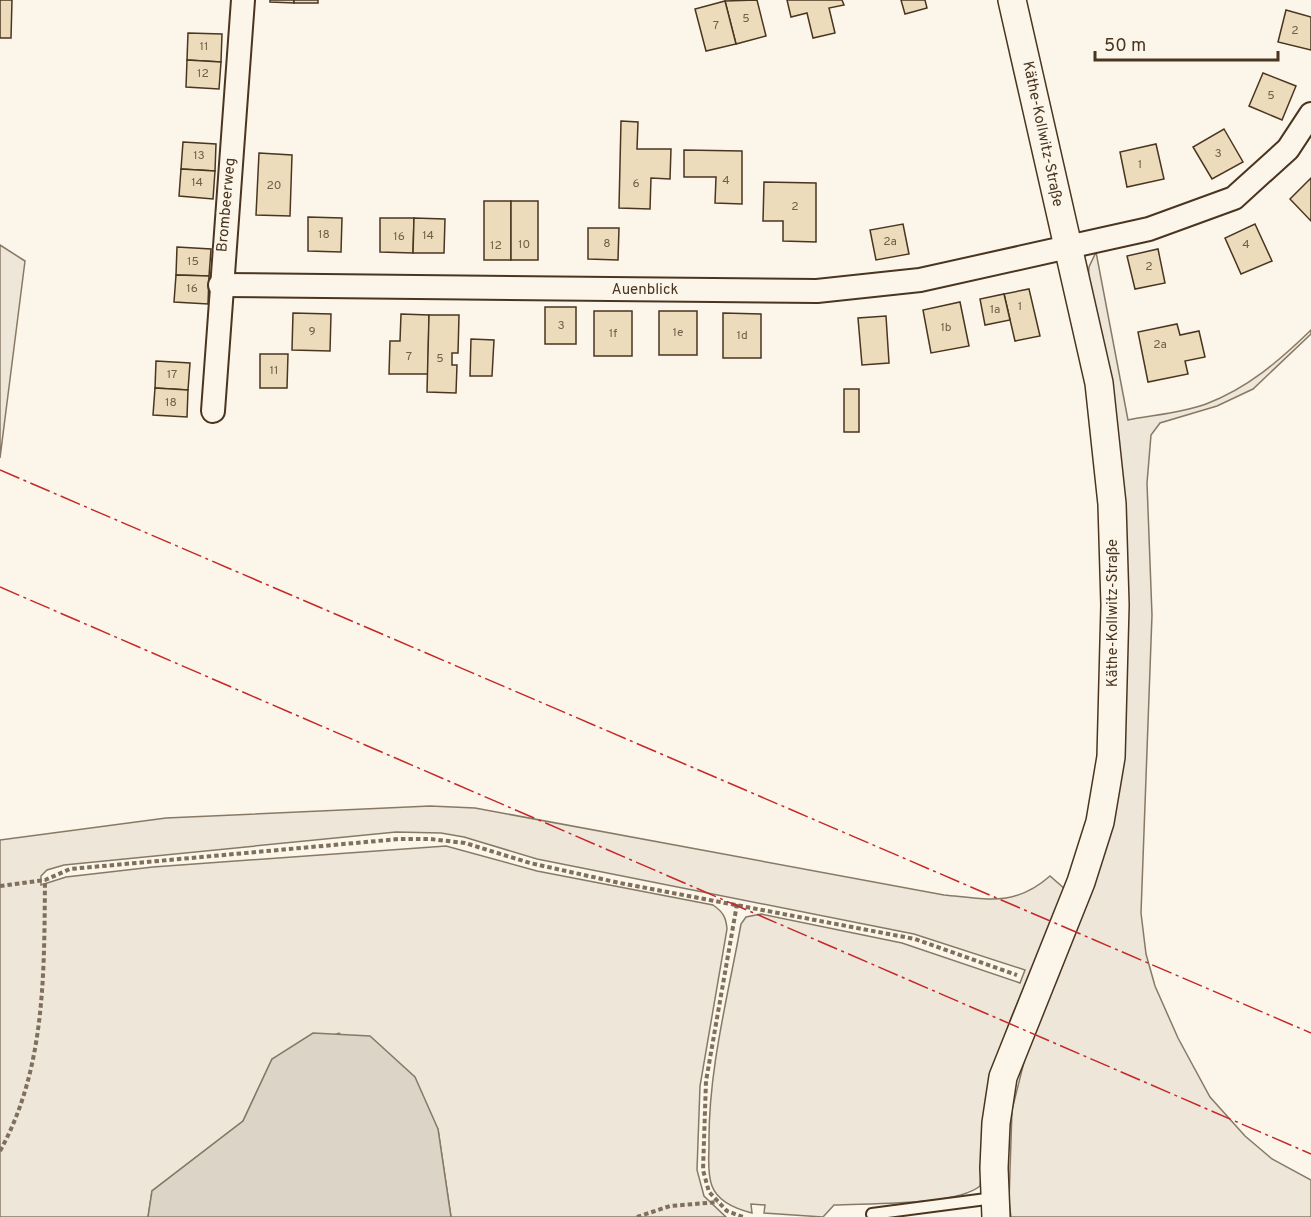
<svg xmlns="http://www.w3.org/2000/svg" width="1311" height="1217" font-family="Overpass,sans-serif">
  <style>
    .green { fill: #ede6d9; stroke: #887966; stroke-width: 1.5 }
    .water { fill: #dcd4c6; stroke: #887966; stroke-width: 1.5 }
    .building { fill: #ecdcbc; stroke: #4a3520; stroke-width: 1.5 }
    .lines { fill: none; stroke-linecap: round; stroke-linejoin: round }
    .service-casing { stroke: #4a3520; stroke-width: 14 }
    .minor-casing { stroke: #4a3520; stroke-width: 26 }
    .tertiary-casing { stroke: #4a3520; stroke-width: 30 }
    .path { stroke: #7f6f5c; stroke-width: 4; stroke-dasharray: 4.5 3; stroke-linecap: butt }
    .service { stroke: #fbf6e9; stroke-width: 10 }
    .minor { stroke: #fbf6e9; stroke-width: 22 }
    .tertiary { stroke: #fbf6e9; stroke-width: 27 }
    .power { stroke: #c62828; stroke-width: 1.5; stroke-dasharray: 21 4.5 3 4.5; stroke-linecap: butt }
    .labels { text-anchor: middle; dominant-baseline: central; stroke-width: 4.5; stroke-linejoin: round; paint-order: stroke }
    .number-label { font-size: 12px; fill: #725f47 }
    .street-label { font-size: 15px; fill: #4a3520; stroke: #fbf6e9 }
  </style>
  <rect width="100%" height="100%" fill="#fbf6e9"/>
  <g class="green">
    <path d="M0,245L25,261L0,458Z"/>
    <path d="M1096,252L1128,420C1153,415 1182,413 1206,404C1248,388 1279,361 1311,330V334L1253,389L1217,406L1160,423L1151,435L1147,483L1152,615L1141,913L1146,954L1155,986L1178,1038L1210,1097L1245,1136L1272,1159L1311,1180V1217H1011L1009,1201L1012,1110L1030,1038L1057,980L1093,888L1117,804L1088,282L1089,267Z"/>
    <path d="M430,806L475,808L944,895C987,899 1015,907 1050,876L1066,890L1011,1018L994,1067L980,1186C956,1206 867,1203 834,1205L823,1217L764,1213L765,1205L751,1204L752,1213C736,1209 718,1202 712,1186C707,1173 709,1158 709,1145C708,1071 728,996 741,924L746,917L761,914L902,943L1020,983L1025,970L914,934L537,859L464,837L441,833L396,832L64,865L47,870L41,876V885L66,877L153,867L446,846L537,871L713,905C723,912 726,917 727,929L700,1086L697,1170L704,1196L726,1217H451L438,1129L339,1033L272,1059L243,1121L152,1191L148,1217H0V840L166,818Z"/>
  </g>
  <path class="water" d="M313,1033L370,1036L415,1077L438,1129L451,1217H148L152,1191L243,1121L272,1059Z"/>
  <g class="building">
    <path d="M0,0H12L11,38H0Z"/>
    <path d="M270,0H294V3L270,2Z"/>
    <rect x="294" y="0" width="24" height="3"/>
    <path d="M757,0L766,36L736,44L725,1Z"/>
    <path d="M787,0H842L844,5L829,8L835,33L813,38L807,13L791,17Z"/>
    <path d="M901,0H925L927,8L905,14Z"/>
    <path d="M725,1L736,44L706,51L695,9Z"/>
    <path d="M1286,10L1311,17V50L1278,42Z"/>
    <path d="M188,33L222,34L221,62L187,60Z"/>
    <path d="M187,60L221,62L219,89L186,87Z"/>
    <path d="M1263,73L1296,86L1282,120L1249,106Z"/>
    <path d="M621,121L638,122L637,149H671L670,179L651,178L650,209L619,208Z"/>
    <path d="M1224,129L1243,162L1212,179L1193,147Z"/>
    <path d="M183,142L216,144L215,171L181,169Z"/>
    <path d="M1156,144L1164,179L1127,187L1120,152Z"/>
    <path d="M684,150L742,151V204L715,203L716,177H684Z"/>
    <path d="M259,153L292,155L290,216L256,215Z"/>
    <path d="M181,169L215,171L213,199L179,196Z"/>
    <path d="M1311,178V221L1290,199Z"/>
    <path d="M764,182L816,183V242L783,241V221H763Z"/>
    <rect x="484" y="201" width="27" height="59"/>
    <rect x="511" y="201" width="27" height="59"/>
    <path d="M308,217L342,218L341,252L308,251Z"/>
    <path d="M380,218H414L413,253L380,252Z"/>
    <path d="M414,218L445,219L444,253H413Z"/>
    <path d="M903,224L909,254L876,260L870,230Z"/>
    <path d="M1255,224L1272,261L1241,274L1225,238Z"/>
    <path d="M588,228H619L618,260L588,259Z"/>
    <path d="M177,247L211,249L209,276L176,275Z"/>
    <path d="M1158,249L1165,283L1135,289L1127,256Z"/>
    <path d="M176,275L209,276L208,304L174,302Z"/>
    <path d="M1029,289L1040,336L1015,341L1004,294Z"/>
    <path d="M1004,294L1010,320L985,325L980,299Z"/>
    <path d="M960,302L969,346L931,353L923,310Z"/>
    <rect x="545" y="307" width="31" height="37"/>
    <rect x="594" y="311" width="38" height="45"/>
    <rect x="659" y="311" width="38" height="44"/>
    <path d="M293,313L331,314L330,351L292,350Z"/>
    <path d="M723,313L761,314V358H723Z"/>
    <path d="M401,314L429,315L428,374H389L390,341H400Z"/>
    <path d="M429,315H459L458,353H452V365H457L456,393L427,392Z"/>
    <path d="M886,316L889,363L862,365L858,318Z"/>
    <path d="M1177,324L1180,335L1199,331L1205,357L1185,361L1188,374L1148,382L1138,332Z"/>
    <path d="M471,339L494,340L492,376H470Z"/>
    <path d="M260,354H288L287,388H260Z"/>
    <path d="M156,361L190,363L188,390L155,388Z"/>
    <path d="M155,388L188,390L187,417L153,415Z"/>
    <rect x="844" y="389" width="15" height="43"/>
  </g>
  <g class="lines">
    <defs>
      <path id="service" d="M872,1214L994,1198"/>
      <g id="minor">
        <path d="M220,285L817,291L920,280L1149,229L1234,198L1288,149L1311,114"/>
        <path d="M213,411L243,0"/>
      </g>
      <path id="tertiary" d="M996,1217L994,1168L996,1123L1003,1077L1081,882L1100,822L1111,757L1115,605L1112,504L1099,383L1012,0"/>
    </defs>
    <use href="#service" class="service-casing"/>
    <use href="#minor" class="minor-casing"/>
    <use href="#tertiary" class="tertiary-casing"/>
    <g class="path">
      <path d="M0,886L45,880L70,869L399,839H430L465,843L530,863L620,883L915,939L1017,975"/>
      <path d="M737,904L706,1081L703,1170L709,1192L727,1211L743,1217"/>
      <path d="M0,1151C46,1068 44,972 45,880"/>
      <path d="M637,1217L670,1206L718,1202"/>
    </g>
    <use href="#service" class="service"/>
    <use href="#minor" class="minor"/>
    <use href="#tertiary" class="tertiary"/>
    <g class="power">
      <path d="M0,470L1311,1033"/>
      <path d="M0,587L1311,1154"/>
    </g>
  </g>
  <g class="labels">
    <g class="number-label">
      <text x="746" y="19">5</text>
      <text x="716" y="26">7</text>
      <text x="1295" y="31">2</text>
      <text x="204" y="47">11</text>
      <text x="203" y="74">12</text>
      <text x="1271" y="96">5</text>
      <text x="1218" y="154">3</text>
      <text x="199" y="156">13</text>
      <text x="1140" y="165">1</text>
      <text x="726" y="181">4</text>
      <text x="197" y="183">14</text>
      <text x="636" y="184">6</text>
      <text x="274" y="186">20</text>
      <text x="795" y="207">2</text>
      <text x="324" y="235">18</text>
      <text x="428" y="236">14</text>
      <text x="399" y="237">16</text>
      <text x="890" y="242">2a</text>
      <text x="607" y="244">8</text>
      <text x="524" y="245">10</text>
      <text x="1246" y="245">4</text>
      <text x="496" y="246">12</text>
      <text x="193" y="262">15</text>
      <text x="1149" y="267">2</text>
      <text x="192" y="289">16</text>
      <text x="1020" y="307">1</text>
      <text x="995" y="310">1a</text>
      <text x="561" y="326">3</text>
      <text x="946" y="328">1b</text>
      <text x="312" y="332">9</text>
      <text x="678" y="333">1e</text>
      <text x="613" y="334">1f</text>
      <text x="742" y="336">1d</text>
      <text x="1160" y="345">2a</text>
      <text x="409" y="357">7</text>
      <text x="440" y="359">5</text>
      <text x="274" y="371">11</text>
      <text x="172" y="375">17</text>
      <text x="171" y="403">18</text>
    </g>
    <g class="street-label">
      <text transform="translate(1042 134) rotate(78)">Käthe-Kollwitz-Straße</text>
      <text transform="translate(227 205) rotate(-85)">Brombeerweg</text>
      <text x="645" y="290">Auenblick</text>
      <text transform="translate(1113 613) rotate(-90)">Käthe-Kollwitz-Straße</text>
    </g>
  </g>
  <path d="M1095 51v9h183v-9" fill="none" stroke="#4a3520" stroke-width="3"/>
  <text x="1104" y="51" font-size="18" fill="#4a3520" stroke="#fbf6e9" stroke-width="4.5" paint-order="stroke">50 m</text>
</svg>
